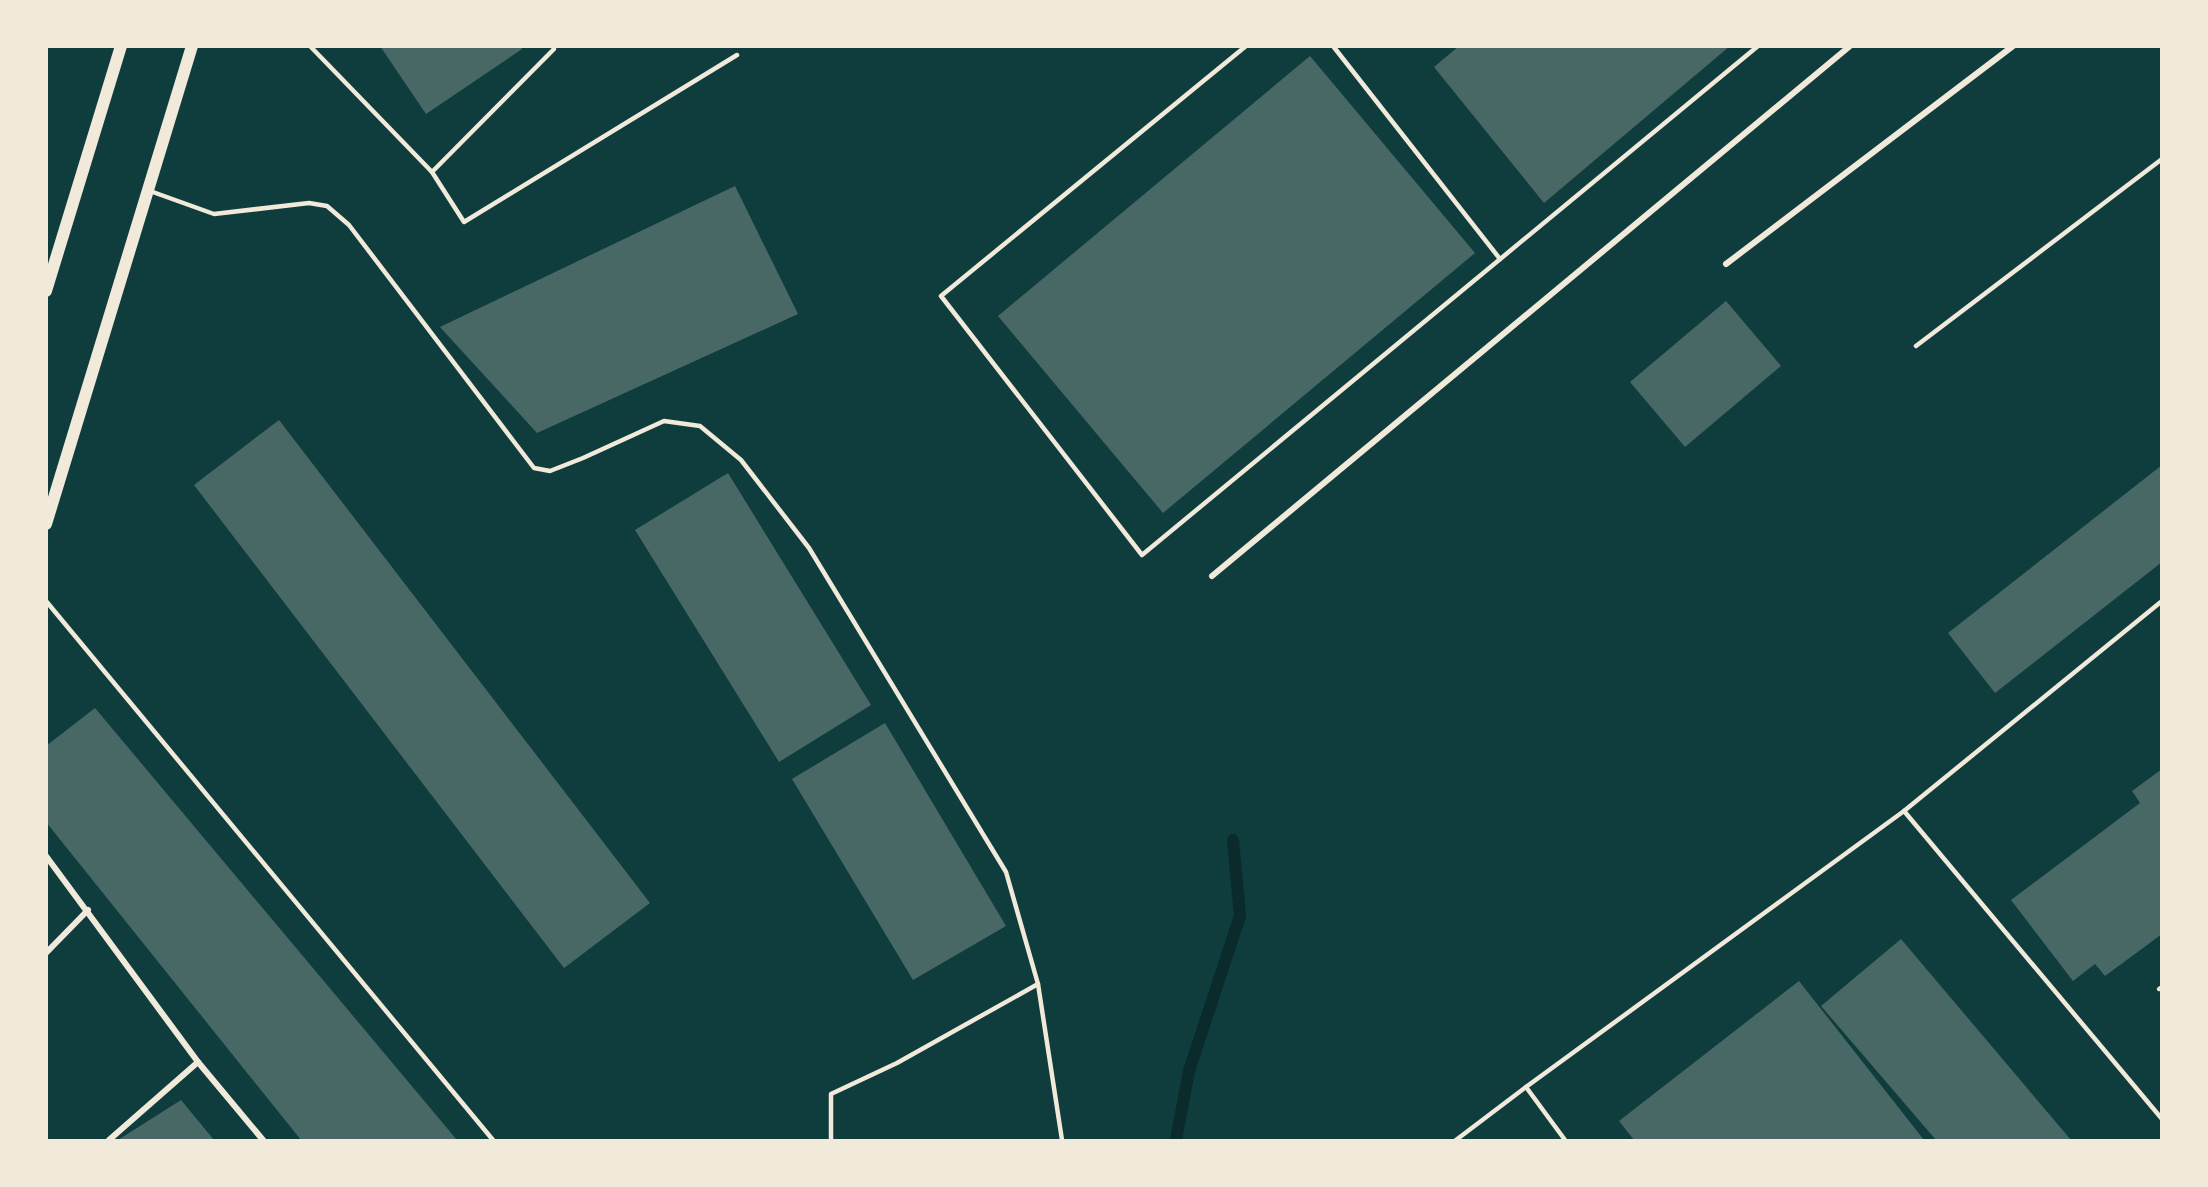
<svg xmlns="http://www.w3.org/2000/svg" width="2208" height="1187" font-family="'Roboto Serif',serif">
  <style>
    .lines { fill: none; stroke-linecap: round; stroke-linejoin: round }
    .stream { stroke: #0a2a2b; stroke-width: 12 }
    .building { fill: #486865 }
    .service { stroke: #f1e9da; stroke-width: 4.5 }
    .minor { stroke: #f1e9da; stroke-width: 6 }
    .secondary { stroke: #f1e9da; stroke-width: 12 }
  </style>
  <rect width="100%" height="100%" fill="#0f3d3e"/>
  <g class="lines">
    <path class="stream" d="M1176,1140L1189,1071L1240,916L1233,840"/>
  </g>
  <g class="building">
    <path d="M380,46H520L522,49L426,114Z"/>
    <path d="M1459,46H1730L1544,203L1434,67Z"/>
    <path d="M1310,56L1475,253L1163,513L998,316Z"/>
    <path d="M735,186L798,314L537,433L440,327Z"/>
    <path d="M1726,301L1781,366L1685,447L1630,382Z"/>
    <path d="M279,420L650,903L564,968L194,485Z"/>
    <path d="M2162,465V562L1995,693L1948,633Z"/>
    <path d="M728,473L871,705L779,762L635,530Z"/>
    <path d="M95,708L457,1140H301L46,822V746Z"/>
    <path d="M885,723L1006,926L913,980L792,779Z"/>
    <path d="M2162,769V934L2105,976L2095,964L2073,981L2011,900L2140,803L2132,791Z"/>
    <path d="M1901,939L2071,1140H1936L1821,1006Z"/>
    <path d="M1799,981L1924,1140H1634L1619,1121Z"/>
    <path d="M181,1100L214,1140H118Z"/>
  </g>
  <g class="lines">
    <g class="service">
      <path d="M310,46L432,172L554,49L553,46"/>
      <path d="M1246,46L941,296L1142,555L1758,46"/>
      <path d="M1333,46L1500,259"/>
      <path d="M432,172L464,222L737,55"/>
      <path d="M150,191L214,214L309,203L327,206L349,225L534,468L550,471L583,458L664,421L700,426L741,460L809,548L1006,872L1038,984L897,1063L831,1094V1140"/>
      <path d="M1916,346L2162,159"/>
      <path d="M46,601L493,1140"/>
      <path d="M1904,811L2162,1119"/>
      <path d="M1038,984L1062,1140"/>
      <path d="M2159,989L2162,987"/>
      <path d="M1526,1087L1565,1140"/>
      <path d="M1456,1140L1526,1087L1904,811L2162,601"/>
    </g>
    <g class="minor">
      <path d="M1726,264L2013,46"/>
      <path d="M1212,576L1850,46"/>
      <path d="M46,856L198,1062L263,1140"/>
      <path d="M46,953L88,910"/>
      <path d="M109,1140L198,1062"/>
    </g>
    <g class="secondary">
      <path d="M46,291L121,46"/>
      <path d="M46,524L192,46"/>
    </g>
  </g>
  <rect width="2208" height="1187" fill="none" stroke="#f1e9da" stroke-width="96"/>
</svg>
